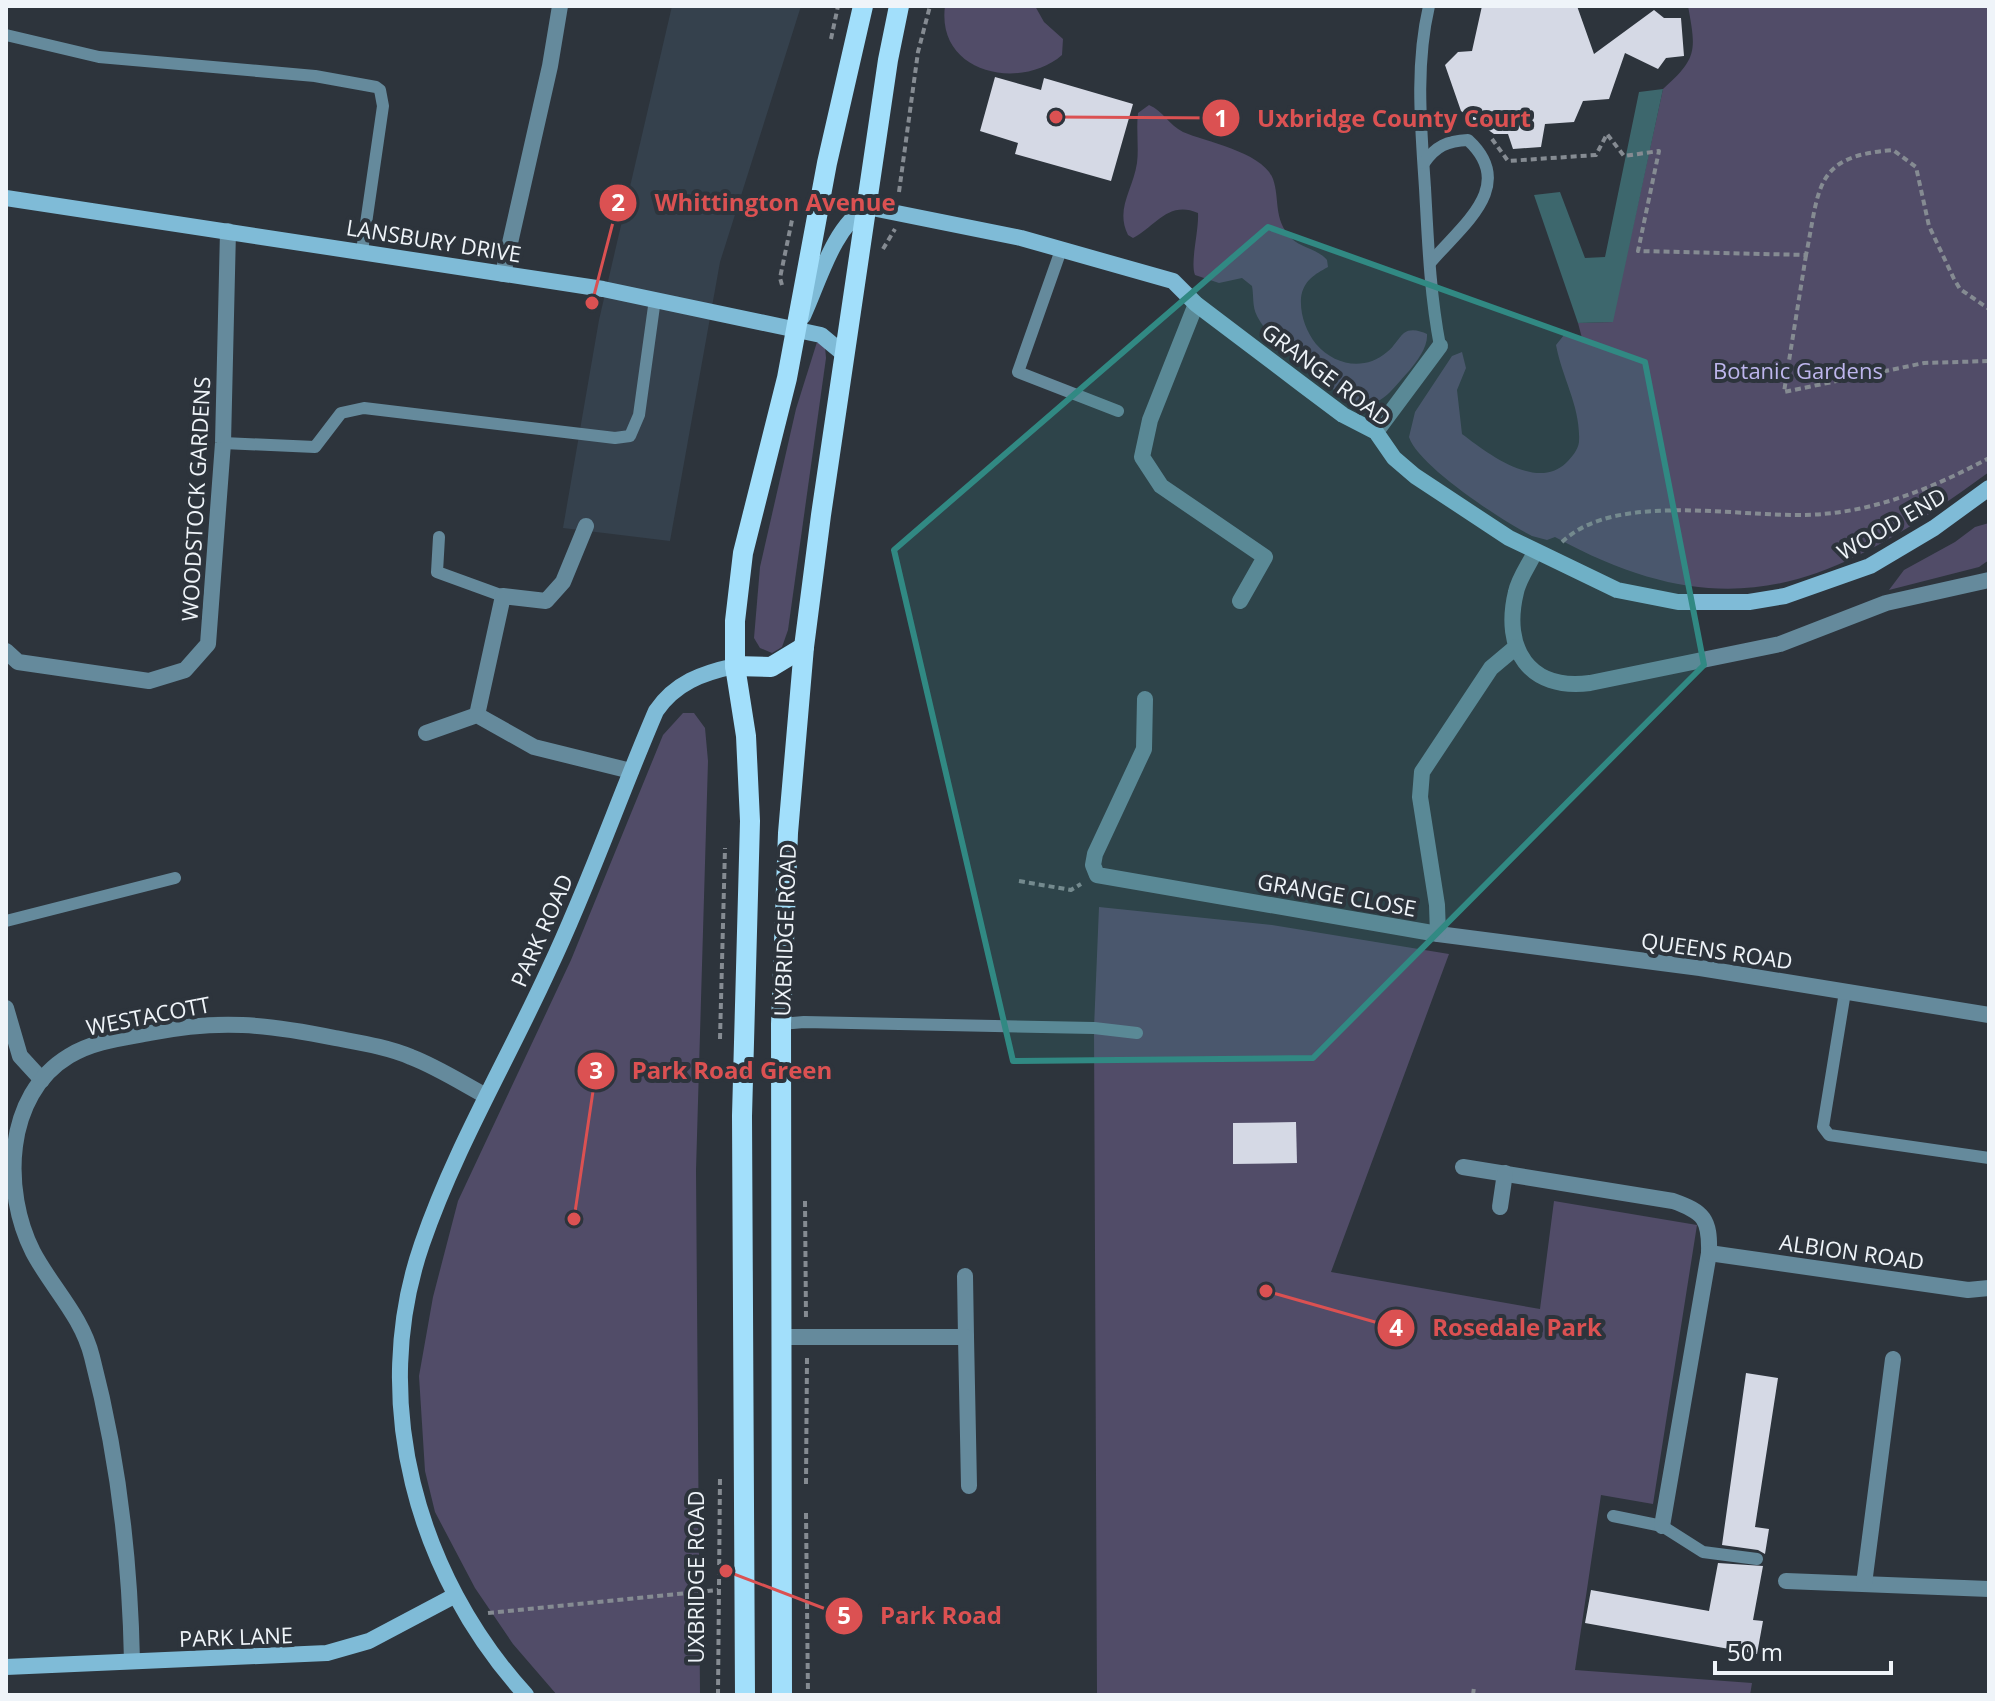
<svg xmlns="http://www.w3.org/2000/svg" width="1995" height="1701" font-family="'Open Sans',sans-serif">
  <style>
    .built { fill: #35414d }
    .green { fill: #514c68 }
    .water { fill: #3d676d }
    .building { fill: #d5d9e5 }
    .lines { fill: none; stroke-linecap: round; stroke-linejoin: round }
    .path { stroke: #858b92; stroke-width: 4; stroke-dasharray: 6 4; stroke-linecap: butt }
    .lane { stroke: #658a9c; stroke-width: 12 }
    .street { stroke: #658a9c; stroke-width: 16 }
    .secondary { stroke: #7fbbd7; stroke-width: 16 }
    .primary { stroke: #a2dffb; stroke-width: 20 }
    .marked { fill: #318983; fill-opacity: 0.2; stroke: #318983; stroke-width: 6; stroke-linejoin: round }
    .labels { text-anchor: middle; dominant-baseline: central; stroke-width: 8; stroke-linejoin: round; paint-order: stroke }
    .street-label { font-size: 22px; fill: #eff4f9; stroke: #2d343c }
    .park-label { font-size: 22px; fill: #beb6ed; stroke: #2d343c }
    .leader { fill: none; stroke: #db5152; stroke-width: 3 }
    .callout-dot { fill: #db5152; stroke: #2d343c; stroke-width: 3 }
    .mark-label { font-size: 24px; text-anchor: middle; font-weight: bold; fill: #fff }
    .callout-label { font-size: 24px; text-anchor: middle; font-weight: bold; fill: #db5152; stroke: #2d343c; stroke-width: 8; stroke-linejoin: round; paint-order: stroke }
  </style>
  <rect width="100%" height="100%" fill="#2d343c"/>
  <path class="built" d="M672,6H801L720,262L670,541L563,528L599,320Z"/>
  <g class="green">
    <path d="M945,6H1035L1044,22L1063,39L1062,55C1021,91 936,74 945,6Z"/>
    <path d="M1688,6H1989V472C1837,583 1734,635 1555,537L1547,540L1532,536C1504,522 1418,466 1409,437L1415,412L1452,356L1462,352L1466,368L1457,390L1462,434C1488,454 1537,491 1566,463C1572,457 1578,450 1579,442C1581,407 1562,378 1556,345L1564,335L1582,338L1578,323L1612,322L1663,89C1698,58 1696,50 1688,6Z"/>
    <path d="M1149,105C1163,111 1169,125 1183,132C1206,142 1263,152 1273,179C1280,199 1273,219 1291,238C1301,248 1318,249 1327,260L1328,267C1315,274 1303,281 1301,298C1300,315 1306,331 1316,344C1335,366 1365,371 1387,352C1394,347 1398,338 1404,333C1411,328 1420,331 1427,334C1428,347 1417,361 1409,371C1399,381 1386,401 1372,403C1342,408 1269,341 1257,316C1252,306 1254,297 1252,286L1242,278L1219,283L1195,275C1190,262 1199,231 1198,213C1168,200 1155,227 1133,238L1128,235C1115,209 1133,190 1137,163C1139,147 1136,130 1138,113Z"/>
    <path d="M817,342L825,347L826,358L788,630L782,647L772,653L760,648L754,638L760,567L796,409Z"/>
    <path d="M1989,523V560L1979,567L1889,590L1904,570L1955,542L1975,527Z"/>
    <path d="M683,713H694L705,728L708,761L696,1170L700,1695H557L513,1644L475,1588L435,1512L425,1471L419,1376L433,1297L458,1201L571,960L663,735Z"/>
    <path d="M1099,907L1272,925L1449,954L1331,1272L1540,1309L1554,1201L1697,1225L1653,1504L1601,1495L1575,1670L1752,1683L1750,1695H1097L1094,1028Z"/>
  </g>
  <path class="water" d="M1663,89L1613,322L1578,323L1534,195L1560,192L1585,258L1605,257L1639,92Z"/>
  <g class="building">
    <path d="M1482,6H1577L1594,54L1654,10L1664,18H1681L1684,56L1666,58L1658,69L1625,53L1609,99L1583,101L1574,122L1545,124L1541,147L1513,149L1508,134H1494L1461,111L1445,65L1458,52L1472,51Z"/>
    <path d="M995,77L1041,90L1044,78L1133,104L1111,181L1015,154L1018,143L980,131Z"/>
    <path d="M1296,1122L1297,1163L1233,1164V1123Z"/>
    <path d="M1746,1373L1778,1378L1755,1527L1769,1529L1765,1554L1758,1550L1722,1545Z"/>
    <path d="M1718,1563L1763,1566L1753,1620L1763,1621L1757,1654L1585,1623L1591,1590L1709,1611Z"/>
  </g>
  <g class="lines">
    <g class="path">
      <path d="M831,39L838,6"/>
      <path d="M1436,121L1455,123"/>
      <path d="M1492,139L1508,161L1596,155L1607,134L1624,156L1659,151L1638,251L1806,255C1820,188 1813,156 1893,150L1916,167L1929,226L1954,279L1960,289L1989,309"/>
      <path d="M899,192L918,52L930,6"/>
      <path d="M883,249L895,229"/>
      <path d="M1806,255L1784,392L1924,363L1989,361"/>
      <path d="M782,285L780,278L792,220"/>
      <path d="M1562,542C1618,488 1752,521 1823,514C1882,509 1937,486 1989,458"/>
      <path d="M1019,881L1071,890L1081,884"/>
      <path d="M720,1039L725,848"/>
      <path d="M805,1201L806,1320"/>
      <path d="M806,1484L807,1357"/>
      <path d="M806,1513L808,1695"/>
      <path d="M488,1613L718,1590"/>
      <path d="M718,1695L720,1476"/>
      <path d="M1473,1695L1474,1687"/>
    </g>
    <g class="lane">
      <path d="M1429,6C1415,66 1421,127 1425,188C1428,242 1430,294 1440,346"/>
      <path d="M6,35L99,57L315,76L376,87L380,90L383,106L362,251"/>
      <path d="M1424,163C1436,146 1447,141 1468,140C1518,186 1462,225 1430,263"/>
      <path d="M1061,250L1018,372L1118,411"/>
      <path d="M223,443L315,447L341,413L364,408L615,438L630,436L639,415L655,299"/>
      <path d="M439,537L437,572L503,596"/>
      <path d="M6,921L175,878"/>
      <path d="M1845,992L1823,1127L1829,1135L1989,1158"/>
      <path d="M781,1024L804,1022L1094,1028L1137,1033"/>
      <path d="M1613,1516L1662,1526L1703,1552L1757,1559"/>
    </g>
    <g class="street">
      <path d="M503,274L550,66L560,6"/>
      <path d="M1196,304L1150,420L1142,457L1161,486L1265,557L1240,601"/>
      <path d="M1376,432L1440,346"/>
      <path d="M1535,552C1529,565 1519,578 1516,592C1502,649 1529,691 1590,683L1780,644L1886,603L1989,580"/>
      <path d="M6,651L18,662L149,681L185,670L208,644L223,443L228,231"/>
      <path d="M1145,699L1144,749L1095,854L1093,865L1097,875L1438,934L1700,968L1989,1015"/>
      <path d="M477,715L503,596L546,601L563,582L586,526"/>
      <path d="M426,733L477,715L534,747L631,771"/>
      <path d="M1438,934L1437,905L1420,797L1422,772L1491,668L1516,647"/>
      <path d="M6,1008L20,1056L42,1080"/>
      <path d="M1463,1167L1673,1201C1704,1212 1710,1219 1709,1253L1662,1526"/>
      <path d="M1500,1207L1505,1173"/>
      <path d="M1709,1253L1968,1290L1989,1288"/>
      <path d="M965,1276L966,1337"/>
      <path d="M782,1337H966L969,1486"/>
      <path d="M1786,1581L1989,1589"/>
      <path d="M1864,1584L1893,1359"/>
      <path d="M132,1661C130,1559 118,1456 92,1357C82,1316 52,1288 33,1252C2,1191 4,1095 69,1056C93,1041 123,1038 150,1033C218,1019 267,1024 335,1038C361,1043 387,1047 411,1057C437,1067 462,1083 486,1096"/>
    </g>
    <g class="secondary">
      <path d="M6,198L603,289L821,335L845,355"/>
      <path d="M803,316C819,282 833,227 867,207L1021,238L1173,281L1196,304L1303,385L1343,415L1376,432L1394,458L1415,476L1509,538L1617,590L1678,602H1749L1785,596L1870,566L1934,528L1989,488"/>
      <path d="M6,1667L327,1653L369,1641L454,1596"/>
      <path d="M526,1695C417,1576 368,1400 422,1244C455,1148 507,1061 549,969C589,885 619,797 656,711C675,683 702,673 735,666"/>
    </g>
    <g class="primary">
      <path d="M735,666L771,667L804,647"/>
      <path d="M745,1695L742,1116L750,821L746,736L735,666V621L743,553L787,378L827,163L863,6"/>
      <path d="M782,1695L781,1024L788,833L804,647L821,515L888,60L899,6"/>
    </g>
  </g>
  <path class="marked" d="M1268,227L1645,362L1704,665L1313,1058L1013,1061L894,550Z"/>
  <g class="labels">
    <g class="street-label">
      <text transform="translate(434 240) rotate(9)">LANSBURY DRIVE</text>
      <text transform="translate(1327 374) rotate(37)">GRANGE ROAD</text>
      <text transform="translate(195 499) rotate(-87)">WOODSTOCK GARDENS</text>
      <text transform="translate(1891 523) rotate(-30)">WOOD END</text>
      <text transform="translate(1337 894) rotate(10)">GRANGE CLOSE</text>
      <text transform="translate(541 930) rotate(-66)">PARK ROAD</text>
      <text transform="translate(784 930) rotate(-88)">UXBRIDGE ROAD</text>
      <text transform="translate(1717 950) rotate(8)">QUEENS ROAD</text>
      <text transform="translate(148 1015) rotate(-11)">WESTACOTT</text>
      <text transform="translate(1852 1251) rotate(8)">ALBION ROAD</text>
      <text transform="translate(695 1577) rotate(-90)">UXBRIDGE ROAD</text>
      <text transform="translate(236 1636) rotate(-2)">PARK LANE</text>
    </g>
    <g class="park-label">
      <text x="1798" y="370">Botanic Gardens</text>
    </g>
  </g>
  <path class="leader" d="M1056 117L1221 118M592 303L618 203M574 1219L596 1071M1266 1291L1396 1328M726 1571L844 1616"/>
  <g class="callout-dot">
    <circle cx="1056" cy="117" r="8"/>
    <circle cx="592" cy="303" r="8"/>
    <circle cx="574" cy="1219" r="8"/>
    <circle cx="1266" cy="1291" r="8"/>
    <circle cx="726" cy="1571" r="8"/>
    <circle cx="1221" cy="118" r="20"/>
    <circle cx="618" cy="203" r="20"/>
    <circle cx="596" cy="1071" r="20"/>
    <circle cx="1396" cy="1328" r="20"/>
    <circle cx="844" cy="1616" r="20"/>
  </g>
  <g class="mark-label">
    <text x="1221" y="127">1</text>
    <text x="618" y="211">2</text>
    <text x="596" y="1079">3</text>
    <text x="1396" y="1336">4</text>
    <text x="844" y="1624">5</text>
  </g>
  <g class="callout-label">
    <text x="1394" y="127">Uxbridge County Court</text>
    <text x="775" y="211">Whittington Avenue</text>
    <text x="732" y="1079">Park Road Green</text>
    <text x="1517" y="1336">Rosedale Park</text>
    <text x="941" y="1624">Park Road</text>
  </g>
  <rect width="1995" height="1701" fill="none" stroke="#eff4f9" stroke-width="16"/>
  <path d="M1715 1661v12h176v-12" fill="none" stroke="#eff4f9" stroke-width="4"/>
  <text x="1727" y="1661" font-size="24" fill="#eff4f9" stroke="#2d343c" stroke-width="6" paint-order="stroke">50 m</text>
</svg>
